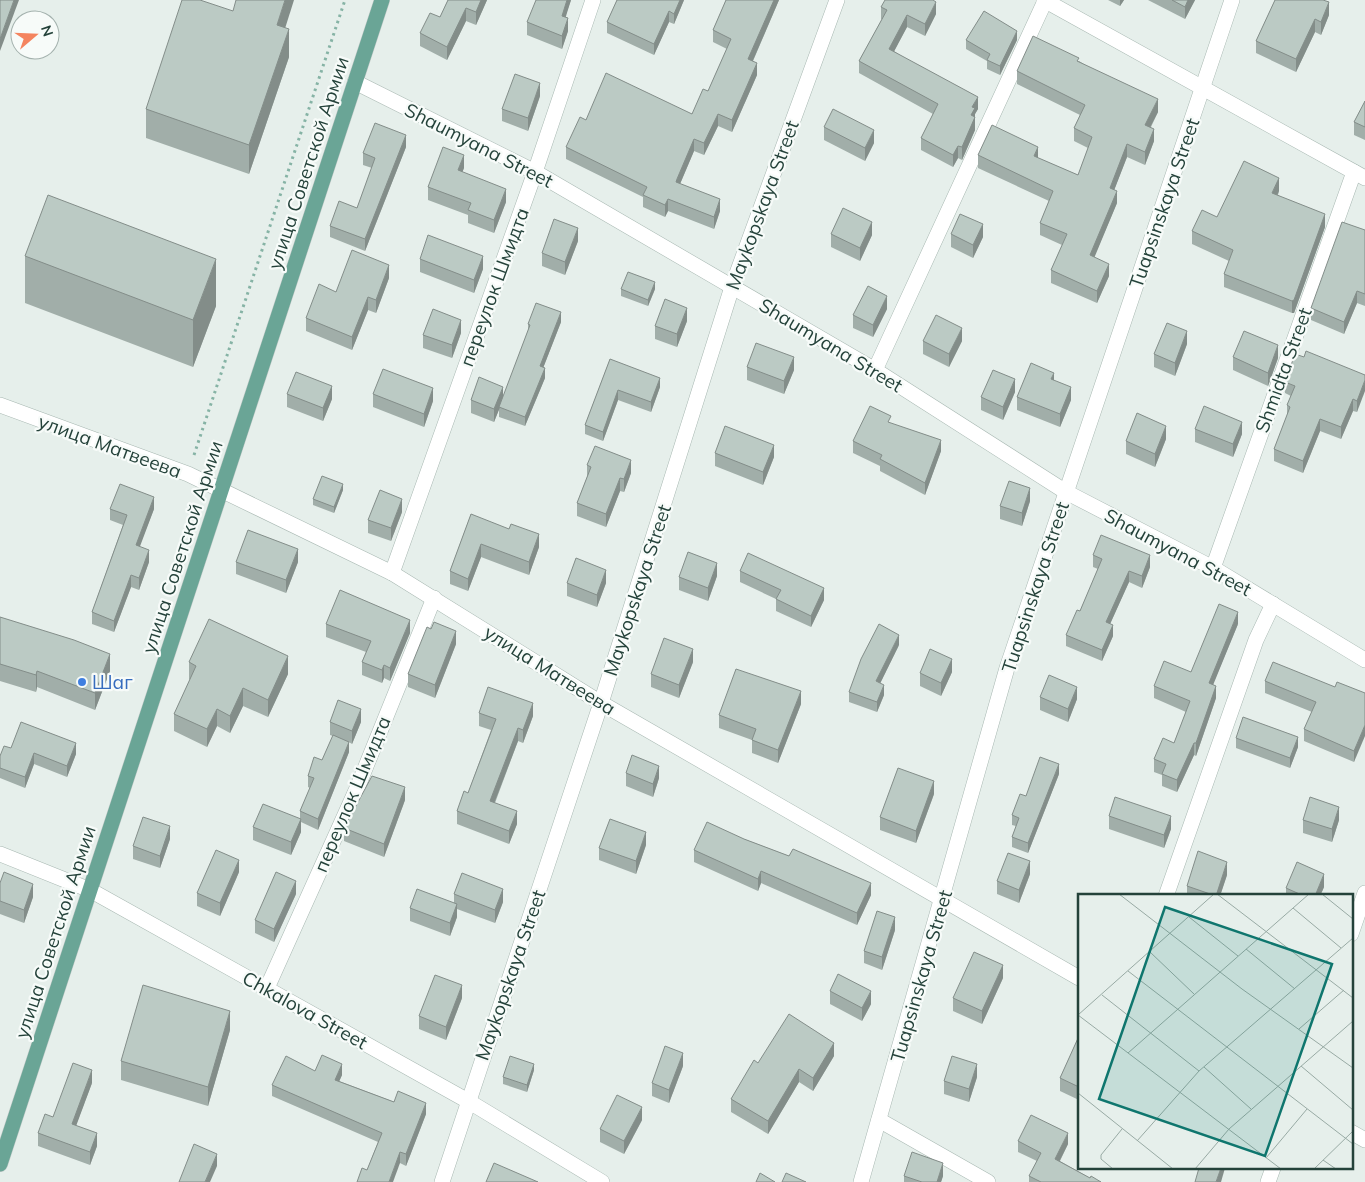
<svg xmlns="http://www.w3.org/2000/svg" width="1365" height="1182" font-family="Mulish,sans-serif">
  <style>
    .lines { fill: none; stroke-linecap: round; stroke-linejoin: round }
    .minor-casing { stroke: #a8b8b2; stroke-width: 16 }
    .major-casing { stroke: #c2cac8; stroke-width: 16 }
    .path { stroke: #86b3a5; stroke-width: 3; stroke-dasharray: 2.5 4; stroke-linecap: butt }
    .minor { stroke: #fff; stroke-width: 15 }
    .major { stroke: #6aa596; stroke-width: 15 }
    .wall { fill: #a1aea9 }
    .shaded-wall { fill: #838d89 }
    .building { fill: #bbcac4; stroke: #838d89 }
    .shop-dot { fill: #3f7fe0; stroke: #f7fbf9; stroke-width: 2 }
    .labels { text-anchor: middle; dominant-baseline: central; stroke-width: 4.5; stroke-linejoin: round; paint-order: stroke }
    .street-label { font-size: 19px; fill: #24423a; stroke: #f7fbf9 }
    .shop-label { font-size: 19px; fill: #366cbe; stroke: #f7fbf9; text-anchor: start }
    .inset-road { fill: none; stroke: #98aaa4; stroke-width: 1 }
    .view { fill: #0f766e; fill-opacity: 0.15; stroke: #0f766e; stroke-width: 2.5 }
    .inset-edge { fill: none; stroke: #24423a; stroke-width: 2.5 }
  </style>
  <rect width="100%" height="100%" fill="#e6efeb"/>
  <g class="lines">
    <defs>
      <g id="minor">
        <path d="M1044,0L1365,178"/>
        <path d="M355,82L535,172L875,370L1066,492L1213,568L1365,660"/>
        <path d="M875,370L1045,1"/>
        <path d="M0,405L188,474L392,573L601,703L1079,978"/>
        <path d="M1213,568L1354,172"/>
        <path d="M392,573L535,172L593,0"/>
        <path d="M0,854L90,890L468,1101L602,1182"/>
        <path d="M1166,896L1256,640L1273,604"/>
        <path d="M1351,934L1365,893"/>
        <path d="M267,988L358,786L434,598"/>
        <path d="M879,1120L988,1182"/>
        <path d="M1351,1132L1365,1140"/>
        <path d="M442,1182L601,703L732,287L837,0"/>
        <path d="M861,1182L1007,668L1232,0"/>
        <path d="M1268,1182L1273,1168"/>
      </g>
      <path id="major" d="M0,1164L382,0"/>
    </defs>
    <use href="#minor" class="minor-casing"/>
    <use href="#major" class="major-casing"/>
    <path class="path" d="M194,455L345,0"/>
    <use href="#minor" class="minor"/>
    <use href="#major" class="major"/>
  </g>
  <g class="wall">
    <path d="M448,0H487L476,25L466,21L447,60L420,46V33L440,17Z"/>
    <path d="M571,0L565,17L568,31L562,49L527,35V22Z"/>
    <path d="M617,0H684L674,24L669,22L654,55L607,33V22Z"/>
    <path d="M726,0H779L753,61L757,75L732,132L718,126L704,155L694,151L680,184L720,211L714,229L668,211L665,217L643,207V197L566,159V147L586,120L692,114L708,91L727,49L713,42V30Z"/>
    <path d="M1108,0H1124L1120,6Z"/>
    <path d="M1148,0H1195L1185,19Z"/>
    <path d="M1275,0L1329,15L1321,35L1315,32L1296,72L1256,53V41Z"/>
    <path d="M881,7L936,14L925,36L907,27L894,51L978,109L975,114V130L962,160L958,158L953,167L921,150V138L933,114L859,73V61L882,19H881Z"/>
    <path d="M233,11L285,28L289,57L249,174L146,138V109Z"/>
    <path d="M966,40H1017L1000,75L987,69V61L966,49Z"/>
    <path d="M1079,61L1158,112L1151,127L1154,141L1145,165L1127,157L1114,190L1117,203L1094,257L1109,276L1097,303L1051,283V270L1062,245L1040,235V223L1049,201L978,168V155L1038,158L1078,175L1088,148L1074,141V128L1080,115L1017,84V71Z"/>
    <path d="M540,96L528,131L502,121V109Z"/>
    <path d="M1365,101V140L1354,135V122Z"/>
    <path d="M824,127L874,143L865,161L824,140Z"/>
    <path d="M406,147L365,251L330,237V226L357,208L372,168L363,165V153Z"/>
    <path d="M464,168L462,172L506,202L494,233L468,223V215L428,200V187Z"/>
    <path d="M1279,191L1278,195L1325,227L1294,313H1292L1224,287V274L1229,261L1192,244V231L1217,217Z"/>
    <path d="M1365,230V306L1357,303L1344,334L1311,320V308Z"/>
    <path d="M831,234L872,235L860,261L831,247Z"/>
    <path d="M951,234L983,237L973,258L951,247Z"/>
    <path d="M578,241L565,275L542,266V253Z"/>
    <path d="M25,256L216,306L193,367L25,303Z"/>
    <path d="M420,259L483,269L474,293L420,272Z"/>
    <path d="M389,278L376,313L368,310L352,350L306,331V318L336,292Z"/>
    <path d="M621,289H655L648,306L621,296Z"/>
    <path d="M887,309L873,337L853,328V315Z"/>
    <path d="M687,321L677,347L655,339V326Z"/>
    <path d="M561,322L543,368L545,378L525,426L499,417V409L494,422L471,413V400L503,398L528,331V324Z"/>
    <path d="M461,333L452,358L423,348V335Z"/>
    <path d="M923,341H962L949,367L923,354Z"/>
    <path d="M1187,344L1175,376L1154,367V354Z"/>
    <path d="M1233,357L1278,358L1268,386L1233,370Z"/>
    <path d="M1304,357L1365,375L1357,412L1353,411L1341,439L1320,431L1303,473L1274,461V449L1287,416V405L1291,396L1285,393V382Z"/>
    <path d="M610,359L660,387L651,412L618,400L603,441L585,434V425Z"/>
    <path d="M747,367L794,370L784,394L747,380Z"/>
    <path d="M1054,380L1071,400L1060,427L1017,410V397Z"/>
    <path d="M1015,392L1003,420L981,410V397Z"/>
    <path d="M287,394L332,399L323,421L287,407Z"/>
    <path d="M373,394L433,401L424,427L373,407Z"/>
    <path d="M1195,429L1242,434L1233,457L1195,442Z"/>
    <path d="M1166,439L1155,467L1126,454V441Z"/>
    <path d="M853,441L941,451L925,495L880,471V466L853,453Z"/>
    <path d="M715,453L774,457L763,485L715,466Z"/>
    <path d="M587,465L631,473L624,492L620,491L606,527L577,516V503L587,477Z"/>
    <path d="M343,490L334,513L313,505V499Z"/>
    <path d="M1030,501L1022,526L1000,519V506Z"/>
    <path d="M110,509H154L139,547L149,562L139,590L131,587L114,632L92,624V612L123,525L110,520Z"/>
    <path d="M402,512L391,541L368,533V520Z"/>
    <path d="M471,514L539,547L529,575L481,557L468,591L450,584V571Z"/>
    <path d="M1093,555L1150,567L1142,588L1129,582L1110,624L1113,636L1102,661L1066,646V635L1080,611L1098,569L1093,567Z"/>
    <path d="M236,562H298L286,593L236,574Z"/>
    <path d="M740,571L824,600L811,627L776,611V599L740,582Z"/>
    <path d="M717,576L708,601L679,590V577Z"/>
    <path d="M567,583H606L597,607L567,596Z"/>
    <path d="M0,617L110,671L95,710L37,687L36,692L0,681Z"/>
    <path d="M326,624L410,633L390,681L384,678L382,683L362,675V662L366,652L326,637Z"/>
    <path d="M1238,624L1213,684L1216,698L1196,756L1194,755L1177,792L1162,786V775L1154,772V759L1174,743L1186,712L1154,698V686L1191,672Z"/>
    <path d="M431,629L456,644L435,698L408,687V674Z"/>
    <path d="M899,645L880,683L884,695L877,712L849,702V692Z"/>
    <path d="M189,662L288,674L268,717L243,706L230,733L217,726L207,747L174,731V714L190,680L189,679Z"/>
    <path d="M693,662L679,698L651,687V674Z"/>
    <path d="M952,672L941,696L920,686V673Z"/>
    <path d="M1265,681L1335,687L1365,693L1354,762L1304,741V729L1312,712L1265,693Z"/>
    <path d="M1040,697L1077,699L1068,722L1040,710Z"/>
    <path d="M801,704L778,763L752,753V740L719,728V715Z"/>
    <path d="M479,713L533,716L523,743L518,741L495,803L517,824L509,844L457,824V811L468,793L491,730L479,726Z"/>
    <path d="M330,722H361L352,744L349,742V752L318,830L301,822V832L291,855L253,840V827L300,819V811L310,788L308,787V776L322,760L333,736L330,735Z"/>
    <path d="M1236,738L1298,747L1290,768L1236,748Z"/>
    <path d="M11,748L76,754L67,777L34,764L25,788L0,778V756Z"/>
    <path d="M626,773L659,778L653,797L626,786Z"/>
    <path d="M1059,774L1028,853L1012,847V837L1016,826L1012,825V815L1026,796Z"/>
    <path d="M934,794L916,843L880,830V817Z"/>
    <path d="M405,800L384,857L344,841V828Z"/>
    <path d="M1109,816L1171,829L1164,848L1109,829Z"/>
    <path d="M1303,820H1339L1332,842L1303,833Z"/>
    <path d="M170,839L160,868L133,859V846Z"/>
    <path d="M744,839L789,856L871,895L857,925L761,883L758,891L694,862V850Z"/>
    <path d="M646,845L636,874L599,860V848Z"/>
    <path d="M239,872L220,916L197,906V893Z"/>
    <path d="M1030,874L1019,903L997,894V881Z"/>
    <path d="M1227,875L1220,896H1187V886Z"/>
    <path d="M0,883L33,897L24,923L0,914Z"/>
    <path d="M1324,887L1320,896H1286V888Z"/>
    <path d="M296,894L274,942L255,933V920Z"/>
    <path d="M454,894L503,902L495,923L457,909V917L450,936L410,921V908L454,903Z"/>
    <path d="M895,930L882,970L864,963V951Z"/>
    <path d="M1003,978L982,1024L953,1011V998Z"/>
    <path d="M830,991L871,1004L862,1021L830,1004Z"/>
    <path d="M462,998L446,1040L419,1029V1016Z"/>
    <path d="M230,1030L208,1106L121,1080V1061Z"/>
    <path d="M1079,1036V1100L1060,1091V1078Z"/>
    <path d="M834,1056L813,1091L799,1082L768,1134L731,1112V1099L758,1063Z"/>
    <path d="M683,1066L669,1103L652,1096V1083Z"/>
    <path d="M534,1070L527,1092L503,1084V1077Z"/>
    <path d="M315,1071L342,1075L339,1081L426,1114L406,1166L400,1163L367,1170L378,1142L272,1096V1085Z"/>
    <path d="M977,1077L969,1102L944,1094V1081Z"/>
    <path d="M92,1083L76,1125L97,1146L90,1165L38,1146V1133L53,1117Z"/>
    <path d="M642,1120L624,1154L600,1142V1129Z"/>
    <path d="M1018,1141L1068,1144L1060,1161L1090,1178L1101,1182H1029V1176L1037,1161L1018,1152Z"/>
    <path d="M904,1176H943L941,1182H904Z"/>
  </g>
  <g class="shaded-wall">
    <path d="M14,0H19L0,51V39Z"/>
    <path d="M285,0H294L277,54V25Z"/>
    <path d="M481,0H487L476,25V12Z"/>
    <path d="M567,0H571L562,29V16Z"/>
    <path d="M680,0H684L674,24V14Z"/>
    <path d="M774,0H779L748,72V59Z"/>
    <path d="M1120,0H1124L1120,6Z"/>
    <path d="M1188,0H1195L1185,19V7Z"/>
    <path d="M936,2V14L925,36V24Z"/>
    <path d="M1329,2V15L1321,35V22Z"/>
    <path d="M466,8V21L447,60V47Z"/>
    <path d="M669,11V22L654,55V44Z"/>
    <path d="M907,15V27L889,61V49Z"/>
    <path d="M568,18V31L562,49V36Z"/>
    <path d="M1315,19V32L1296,72V59Z"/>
    <path d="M289,29V57L249,174V145Z"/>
    <path d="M1017,31V40L1000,75V66Z"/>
    <path d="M757,63V75L732,132V120Z"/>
    <path d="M540,83V96L528,131V118Z"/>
    <path d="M978,97V109L975,114V130L962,160V147L971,115L972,107Z"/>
    <path d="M1158,99V112L1145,137V125Z"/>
    <path d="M718,114V126L704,155V143Z"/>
    <path d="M1154,129V141L1145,165V152Z"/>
    <path d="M874,130V143L865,161V148Z"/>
    <path d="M406,135V147L365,251V239Z"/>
    <path d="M694,139V151L677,191L676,182L677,179Z"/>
    <path d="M1127,144V157L1110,201V188Z"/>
    <path d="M958,146V158L953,167V155Z"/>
    <path d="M1038,147V160L1034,156Z"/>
    <path d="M464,155V168L458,183V170Z"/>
    <path d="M1279,178V191L1272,206V193Z"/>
    <path d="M506,189V202L494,233V220Z"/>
    <path d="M1117,191V203L1090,268V255Z"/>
    <path d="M668,199V211L665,217V205Z"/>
    <path d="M720,199V211L714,229V217Z"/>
    <path d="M1325,214V227L1294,313H1292V301Z"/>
    <path d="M872,222V235L860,261V248Z"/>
    <path d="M983,224V237L973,258V245Z"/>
    <path d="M578,228V241L565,275V262Z"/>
    <path d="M483,256V269L474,293V280Z"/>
    <path d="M216,259V306L193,367V320Z"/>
    <path d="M1109,264V276L1097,303V291Z"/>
    <path d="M389,265V278L376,313V300Z"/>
    <path d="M655,282V289L648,306V300Z"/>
    <path d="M1357,291V303L1344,334V322Z"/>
    <path d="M887,296V309L873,337V325Z"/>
    <path d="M368,297V310L352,350V337Z"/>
    <path d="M687,308V321L677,347V334Z"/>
    <path d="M561,312V322L540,376V366Z"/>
    <path d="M461,320V333L452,358V345Z"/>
    <path d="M962,328V341L949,367V354Z"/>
    <path d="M1187,331V344L1175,376V363Z"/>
    <path d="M1278,345V358L1268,386V373Z"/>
    <path d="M794,357V370L784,394V381Z"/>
    <path d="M545,368V378L525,426V417Z"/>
    <path d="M1054,373V385L1051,379Z"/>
    <path d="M660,378V387L651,412V402Z"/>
    <path d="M1015,379V392L1003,420V407Z"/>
    <path d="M1365,380V391L1357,412V401Z"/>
    <path d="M332,386V399L323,421V408Z"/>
    <path d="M503,387V400L494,422V409Z"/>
    <path d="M1071,387V400L1060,427V414Z"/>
    <path d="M433,388V401L424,427V414Z"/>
    <path d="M618,390V400L603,441V432Z"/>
    <path d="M1353,399V411L1341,439V427Z"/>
    <path d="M1320,419V431L1303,473V461Z"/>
    <path d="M1242,422V434L1233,457V444Z"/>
    <path d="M1166,426V439L1155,467V454Z"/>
    <path d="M941,440V451L925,495V483Z"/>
    <path d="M774,445V457L763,485V472Z"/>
    <path d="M631,460V473L624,492V479Z"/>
    <path d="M620,478V491L606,527V514Z"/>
    <path d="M343,484V490L334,513V507Z"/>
    <path d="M1030,488V501L1022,526V513Z"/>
    <path d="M154,497V509L136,557V545Z"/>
    <path d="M402,499V512L391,541V528Z"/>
    <path d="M539,534V547L529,575V562Z"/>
    <path d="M481,544V557L468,591V579Z"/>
    <path d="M298,549V562L286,593V580Z"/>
    <path d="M149,550V562L139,590V578Z"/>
    <path d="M1150,555V567L1142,588V576Z"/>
    <path d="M717,563V576L708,601V588Z"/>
    <path d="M606,570V583L597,607V595Z"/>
    <path d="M1129,571V582L1106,633V622Z"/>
    <path d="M131,575V587L114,632V621Z"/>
    <path d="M824,588V600L811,627V616Z"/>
    <path d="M1238,612V624L1209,695V683Z"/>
    <path d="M410,620V633L390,681V668Z"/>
    <path d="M1113,625V636L1102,661V650Z"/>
    <path d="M456,631V644L435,698V685Z"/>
    <path d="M899,635V645L876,692V681Z"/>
    <path d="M693,649V662L679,698V685Z"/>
    <path d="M110,654V671L95,710V693Z"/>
    <path d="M288,656V674L268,717V700Z"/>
    <path d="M952,659V672L941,696V683Z"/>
    <path d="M384,665V678L382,683V670Z"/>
    <path d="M37,671V687L36,692V675Z"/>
    <path d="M884,685V695L877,712V702Z"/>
    <path d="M1216,686V698L1196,756V743Z"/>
    <path d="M1077,687V699L1068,722V709Z"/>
    <path d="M243,688V706L230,733V716Z"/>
    <path d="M801,691V704L778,763V750Z"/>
    <path d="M533,703V716L523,743V730Z"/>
    <path d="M217,709V726L207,747V729Z"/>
    <path d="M361,709V722L352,744V731Z"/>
    <path d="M1365,725V736L1354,762V751Z"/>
    <path d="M518,728V741L490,814V801Z"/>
    <path d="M1298,737V747L1290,768V758Z"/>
    <path d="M349,742V752L318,830V819Z"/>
    <path d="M76,743V754L67,777V766Z"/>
    <path d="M1194,743V755L1177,792V780Z"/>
    <path d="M34,753V764L25,788V777Z"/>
    <path d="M1059,764V774L1028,853V843Z"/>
    <path d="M659,766V778L653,797V784Z"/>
    <path d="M934,781V794L916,843V831Z"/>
    <path d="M405,787V800L384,857V844Z"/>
    <path d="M1339,807V820L1332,842V829Z"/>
    <path d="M517,811V824L509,844V831Z"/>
    <path d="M1171,816V829L1164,848V835Z"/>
    <path d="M301,819V832L291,855V842Z"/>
    <path d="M170,826V839L160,868V856Z"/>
    <path d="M646,832V845L636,874V861Z"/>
    <path d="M239,860V872L220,916V903Z"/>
    <path d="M1030,861V874L1019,903V890Z"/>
    <path d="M1227,862V875L1220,896H1216Z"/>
    <path d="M761,871V883L758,891V879Z"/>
    <path d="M1324,874V887L1320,896H1315Z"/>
    <path d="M296,881V894L274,942V929Z"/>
    <path d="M871,883V895L857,925V913Z"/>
    <path d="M33,884V897L24,923V910Z"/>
    <path d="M503,889V902L495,923V910Z"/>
    <path d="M457,904V917L450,936V923Z"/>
    <path d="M895,917V930L882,970V957Z"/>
    <path d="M1003,965V978L982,1024V1011Z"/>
    <path d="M462,985V998L446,1040V1027Z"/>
    <path d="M871,991V1004L862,1021V1008Z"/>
    <path d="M230,1011V1030L208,1106V1087Z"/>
    <path d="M834,1043V1056L813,1091V1078Z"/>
    <path d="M683,1053V1066L669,1103V1090Z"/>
    <path d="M342,1064V1075L335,1091V1080Z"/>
    <path d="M534,1064V1070L527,1092V1085Z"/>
    <path d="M977,1064V1077L969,1102V1089Z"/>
    <path d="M799,1069V1082L768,1134V1121Z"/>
    <path d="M92,1070V1083L72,1137V1124Z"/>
    <path d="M426,1103V1114L406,1166V1154Z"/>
    <path d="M642,1107V1120L624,1154V1141Z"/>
    <path d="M97,1133V1146L90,1165V1152Z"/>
    <path d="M1068,1133V1144L1055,1170V1159Z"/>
    <path d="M400,1152V1163L393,1182H389Z"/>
    <path d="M217,1154V1166L210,1182H205Z"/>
    <path d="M943,1163V1176L941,1182H937Z"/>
    <path d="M1221,1168H1225L1221,1182H1216Z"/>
  </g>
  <g class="building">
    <path d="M0,0H14L0,39Z"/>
    <path d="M182,0H200L233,11L236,0H285L277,25L289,29L249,145L146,109Z"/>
    <path d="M448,0H481L476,12L466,8L447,47L420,33L430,13L440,17Z"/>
    <path d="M536,0H567L562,16L568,18L562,36L527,22Z"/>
    <path d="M617,0H680L674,14L669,11L654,44L607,22Z"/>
    <path d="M726,0H774L748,59L757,63L732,120L718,114L704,143L694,139L677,179L676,182L720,199L714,217L668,199L665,205L643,195L647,187L566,147L580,117L586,120L606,73L692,114L703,89L708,91L731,39L713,30Z"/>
    <path d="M885,0H933L936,2L925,24L907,15L889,49L978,97L972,107L975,108L971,115L975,117L962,147L958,146L953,155L921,138L938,104L859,61L887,10L881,7Z"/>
    <path d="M1172,0H1188L1185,7Z"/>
    <path d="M1275,0H1323L1329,2L1321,22L1315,19L1296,59L1256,41Z"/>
    <path d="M984,11L1017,31L1000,66L987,60L990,54L966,40Z"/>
    <path d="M1033,36L1079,58L1077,61L1158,99L1145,125L1154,129L1145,152L1127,144L1110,188L1117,191L1090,255L1109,264L1097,291L1051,270L1067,234L1040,223L1053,191L978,155L992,125L1038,147L1034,156L1078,175L1092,137L1074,128L1085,105L1017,71Z"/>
    <path d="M515,74L540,83L528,118L502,109Z"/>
    <path d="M1365,101V127L1354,122Z"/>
    <path d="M833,109L874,130L865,148L824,127Z"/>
    <path d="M375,123L406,135L365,239L330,226L339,201L357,208L375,158L363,153Z"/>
    <path d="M443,147L464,155L458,170L506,189L494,220L468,210L471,203L428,187Z"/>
    <path d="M1244,161L1279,178L1272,193L1325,214L1294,300L1292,301L1224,274L1233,250L1192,231L1202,210L1217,217Z"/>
    <path d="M48,195L216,259L193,320L25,256Z"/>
    <path d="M843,208L872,222L860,248L831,234Z"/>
    <path d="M960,214L983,224L973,245L951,234Z"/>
    <path d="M554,219L578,228L565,262L542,253Z"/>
    <path d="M1342,222L1365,230V294L1357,291L1344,322L1311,308Z"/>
    <path d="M428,235L483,256L474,280L420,259Z"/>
    <path d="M352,250L389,265L376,300L368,297L352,337L306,318L319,284L336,292Z"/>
    <path d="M628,272L655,282L648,300L621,289Z"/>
    <path d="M868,286L887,296L873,325L853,315Z"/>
    <path d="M665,299L687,308L677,334L655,326Z"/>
    <path d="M536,303L561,312L540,366L545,368L525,417L499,407L530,325L528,324Z"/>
    <path d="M433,309L461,320L452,345L423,335Z"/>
    <path d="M936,315L962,328L949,354L923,341Z"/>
    <path d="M1167,323L1187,331L1175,363L1154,354Z"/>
    <path d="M1244,331L1278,345L1268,373L1233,357Z"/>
    <path d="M756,343L794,357L784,381L747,367Z"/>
    <path d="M1306,351L1365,375V380L1357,401L1353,399L1341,427L1320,419L1303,461L1274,449L1290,407L1287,405L1295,386L1285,382L1295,354L1304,357Z"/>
    <path d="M610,359L660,378L651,402L618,390L603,432L585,425Z"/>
    <path d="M1031,363L1054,373L1051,379L1071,387L1060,414L1017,397Z"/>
    <path d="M383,369L433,388L424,414L373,394Z"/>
    <path d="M993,370L1015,379L1003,407L981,397Z"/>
    <path d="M296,372L332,386L323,408L287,394Z"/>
    <path d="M479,377L503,387L494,409L471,400Z"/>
    <path d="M870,406L891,416L888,422L941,440L925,483L880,459L882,455L853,441Z"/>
    <path d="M1204,406L1242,422L1233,444L1195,429Z"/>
    <path d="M1137,413L1166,426L1155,454L1126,441Z"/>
    <path d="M725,426L774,445L763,472L715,453Z"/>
    <path d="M595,446L631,460L624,479L620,478L606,514L577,503L591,467L587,465Z"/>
    <path d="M322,476L343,484L334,507L313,499Z"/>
    <path d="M1009,481L1030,488L1022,513L1000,506Z"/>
    <path d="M120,484L154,497L136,545L149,550L139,578L131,575L114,621L92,612L127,515L110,509Z"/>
    <path d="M380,490L402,499L391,528L368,520Z"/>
    <path d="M471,514L509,529L511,524L539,534L529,562L481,544L468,579L450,571Z"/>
    <path d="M248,530L298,549L286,580L236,562Z"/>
    <path d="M1101,535L1150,555L1142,576L1129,571L1106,622L1113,625L1102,650L1066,635L1077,610L1080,611L1102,559L1093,555Z"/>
    <path d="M688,552L717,563L708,588L679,577Z"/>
    <path d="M748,553L824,588L811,616L776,599L781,590L740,571Z"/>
    <path d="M576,558L606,570L597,595L567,583Z"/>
    <path d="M340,590L410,620L390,668L384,665L382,670L362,662L371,641L326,624Z"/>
    <path d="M1219,604L1238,612L1209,683L1216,686L1196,743H1194L1177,780L1162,774L1166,764L1154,759L1163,738L1174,743L1190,701L1154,686L1164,661L1191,672Z"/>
    <path d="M0,617L74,640L110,654L95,693L37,671L36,675L0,664Z"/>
    <path d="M209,619L288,656L268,700L243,688L230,716L217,709L207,729L174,714L196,666L189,662Z"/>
    <path d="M434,622L456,631L435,685L408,674L427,627L431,629Z"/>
    <path d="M879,624L899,635L876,681L884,685L877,702L849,692L861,659Z"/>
    <path d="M664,638L693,649L679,685L651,674Z"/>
    <path d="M930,649L952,659L941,683L920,673Z"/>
    <path d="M1273,662L1335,687L1337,682L1365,693V725L1354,751L1304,729L1316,702L1265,681Z"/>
    <path d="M736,669L801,691L778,750L752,740L756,729L719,715Z"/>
    <path d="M1049,675L1077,687L1068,709L1040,697Z"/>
    <path d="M488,687L533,703L523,730L518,728L490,801L517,811L509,831L457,811L464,791L468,793L496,719L479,713Z"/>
    <path d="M338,700L361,709L352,731L330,722Z"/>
    <path d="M1243,717L1298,737L1290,758L1236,738Z"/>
    <path d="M21,722L76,743L67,766L34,753L25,777L0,768V756L4,746L11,748Z"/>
    <path d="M333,735L349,742L318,819L300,811L314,778L308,776L314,757L322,760Z"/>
    <path d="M632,755L659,766L653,784L626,773Z"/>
    <path d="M1040,757L1059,764L1028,843L1012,837L1019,818L1012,815L1020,794L1026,796Z"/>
    <path d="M898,768L934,781L916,831L880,817Z"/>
    <path d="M372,776L405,787L384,844L344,828Z"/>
    <path d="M1115,797L1171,816L1164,835L1109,816Z"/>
    <path d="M1310,797L1339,807L1332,829L1303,820Z"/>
    <path d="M263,804L301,819L291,842L253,827Z"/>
    <path d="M143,817L170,826L160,856L133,846Z"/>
    <path d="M610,819L646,832L636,861L599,848Z"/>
    <path d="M707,822L744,839L789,856L793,849L871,883L857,913L761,871L758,879L694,850Z"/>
    <path d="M216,850L239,860L220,903L197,893Z"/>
    <path d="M1198,851L1227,862L1216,896L1187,886Z"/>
    <path d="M1008,853L1030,861L1019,890L997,881Z"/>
    <path d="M1297,862L1324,874L1315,896H1304L1286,888Z"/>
    <path d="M4,872L33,884L24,910L0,901V883Z"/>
    <path d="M276,872L296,881L274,929L255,920Z"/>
    <path d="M462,873L503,889L495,910L454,894Z"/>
    <path d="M417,889L457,904L450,923L410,908Z"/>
    <path d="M877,911L895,917L882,957L864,951Z"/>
    <path d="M974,952L1003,965L982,1011L953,998Z"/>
    <path d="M838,974L871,991L862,1008L830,991Z"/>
    <path d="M435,975L462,985L446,1027L419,1016Z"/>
    <path d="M143,985L230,1011L208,1087L121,1061Z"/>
    <path d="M789,1014L834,1043L813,1078L799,1069L768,1121L731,1099L754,1060L758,1063Z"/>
    <path d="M1079,1036V1087L1060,1078Z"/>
    <path d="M665,1046L683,1053L669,1090L652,1083Z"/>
    <path d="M322,1055L342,1064L335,1080L394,1102L398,1091L426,1103L406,1154L400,1152L389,1182H357L362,1168L367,1170L382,1133L272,1085L286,1056L315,1071Z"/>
    <path d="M510,1056L534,1064L527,1085L503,1077Z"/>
    <path d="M952,1056L977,1064L969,1089L944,1081Z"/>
    <path d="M73,1063L92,1070L72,1124L97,1133L90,1152L38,1133L45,1114L53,1117Z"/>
    <path d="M617,1095L642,1107L624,1141L600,1129Z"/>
    <path d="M1031,1115L1068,1133L1055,1159L1090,1178L1091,1176L1101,1182H1041L1029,1176L1041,1153L1018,1141Z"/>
    <path d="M194,1144L217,1154L205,1182H179Z"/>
    <path d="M912,1152L943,1163L937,1182H922L904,1176Z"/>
    <path d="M494,1163L538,1182H486Z"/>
    <path d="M1199,1168H1221L1216,1182H1195Z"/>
    <path d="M760,1173L775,1182H756Z"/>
    <path d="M786,1173L806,1182H782Z"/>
  </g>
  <circle class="shop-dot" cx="82" cy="682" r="5"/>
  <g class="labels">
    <g class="street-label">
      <text transform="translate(479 145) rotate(27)">Shaumyana Street</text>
      <text transform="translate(308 163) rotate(-72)">улица Советской Армии</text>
      <text transform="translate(1164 203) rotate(-71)">Tuapsinskaya Street</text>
      <text transform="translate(762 205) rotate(-70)">Maykopskaya Street</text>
      <text transform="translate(494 287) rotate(-70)">переулок Шмидта</text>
      <text transform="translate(831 345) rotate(31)">Shaumyana Street</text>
      <text transform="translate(1283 370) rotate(-70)">Shmidta Street</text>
      <text transform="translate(110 446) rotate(20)">улица Матвеева</text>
      <text transform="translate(182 547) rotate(-72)">улица Советской Армии</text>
      <text transform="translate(1178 552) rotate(28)">Shaumyana Street</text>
      <text transform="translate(1035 587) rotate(-72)">Tuapsinskaya Street</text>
      <text transform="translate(637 590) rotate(-72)">Maykopskaya Street</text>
      <text transform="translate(550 670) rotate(32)">улица Матвеева</text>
      <text transform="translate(352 794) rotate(-67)">переулок Шмидта</text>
      <text transform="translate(55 932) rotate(-72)">улица Советской Армии</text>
      <text transform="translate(510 975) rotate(-71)">Maykopskaya Street</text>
      <text transform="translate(921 976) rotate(-74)">Tuapsinskaya Street</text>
      <text transform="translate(305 1010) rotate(29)">Chkalova Street</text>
    </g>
    <g class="shop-label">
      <text x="92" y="682">Шаг</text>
    </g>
  </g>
  <g transform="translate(1078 894)">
    <rect width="275" height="275" fill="#e6efeb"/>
    <path class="inset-road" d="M41,0L164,95L275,174M139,0L275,104M244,0L275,25M215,14L263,54M111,23L160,62M168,55L217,95M72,58L116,100M50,77L275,250M24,101L121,177M0,121L136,0M0,121L203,275M221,135L266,96M50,159L231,0M223,172L275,216M126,173L173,215M0,199L95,275M59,247L121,177L275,44M188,264L229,215M245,266L258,275M35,275L23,265V261L44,235M117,275L151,235L275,127M236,275L275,237"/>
    <path class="view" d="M87,13L254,70L187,262L21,205Z"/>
    <rect width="275" height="275" class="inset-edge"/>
  </g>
  <g transform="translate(35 35) rotate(71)"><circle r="24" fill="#f7fbf9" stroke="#a3b1ad"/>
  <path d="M0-4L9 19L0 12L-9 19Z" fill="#f4845f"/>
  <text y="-8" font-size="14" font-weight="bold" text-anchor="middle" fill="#24423a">N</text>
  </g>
</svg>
